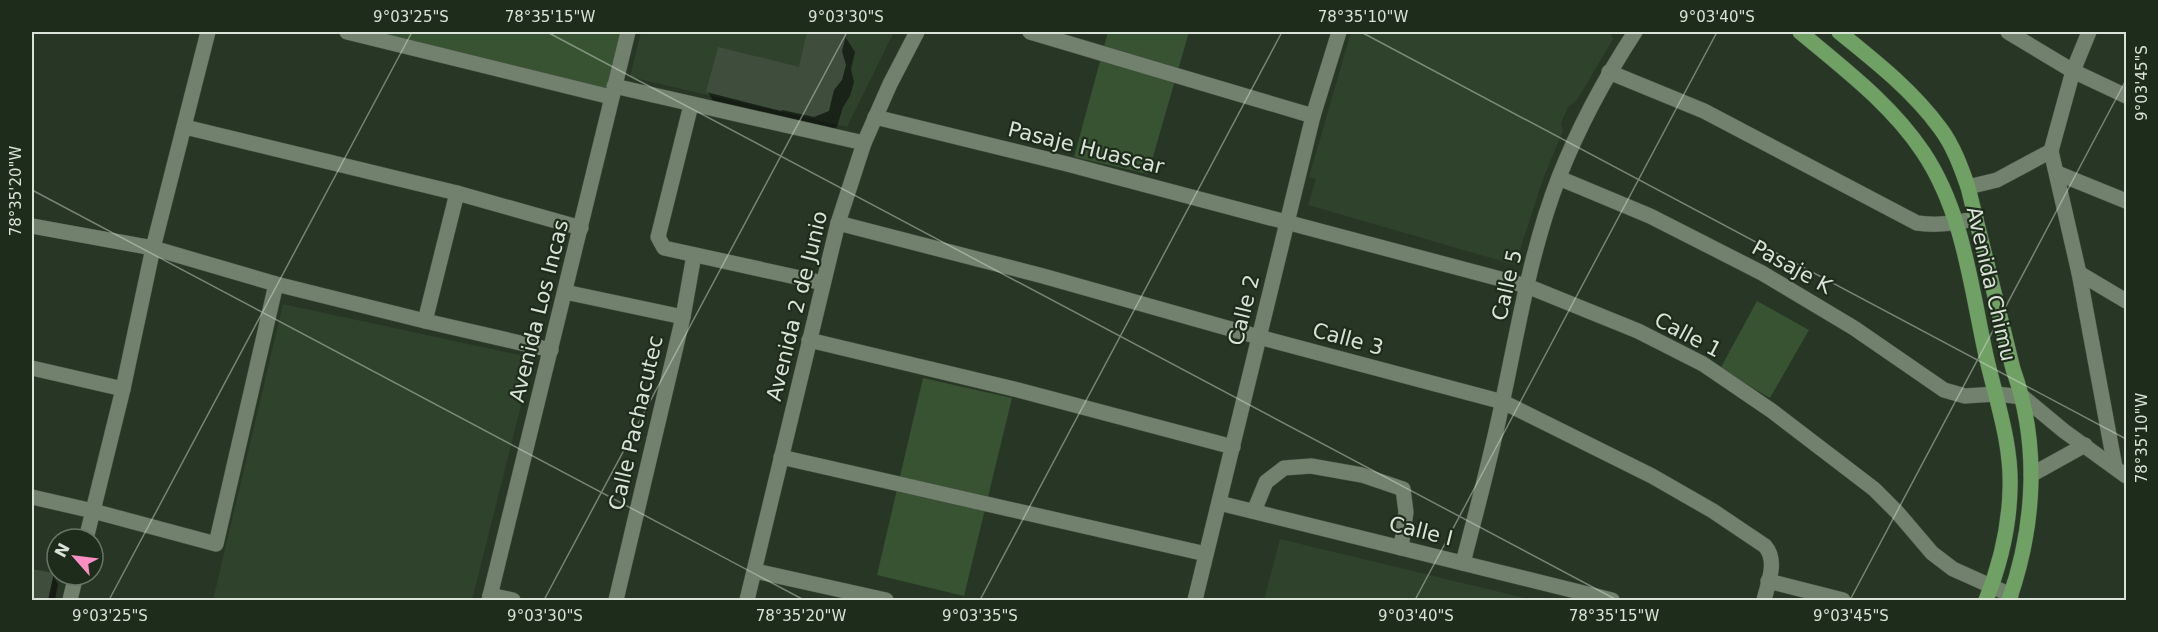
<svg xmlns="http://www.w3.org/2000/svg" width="2158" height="632" font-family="'DejaVu Sans',sans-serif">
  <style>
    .built { fill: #2f422b }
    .green { fill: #385332 }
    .shadow { fill: #0007 }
    .building { fill: #3f4e3c }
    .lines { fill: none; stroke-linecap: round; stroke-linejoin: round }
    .minor-casing { stroke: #455042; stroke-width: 16 }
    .major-casing { stroke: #455042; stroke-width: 16 }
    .minor { stroke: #71816d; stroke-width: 15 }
    .major { stroke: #6fa064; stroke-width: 15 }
    .ticks { fill: none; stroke: #dae3d8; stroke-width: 1.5; stroke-opacity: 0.45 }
    .labels { text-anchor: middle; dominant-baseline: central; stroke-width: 4.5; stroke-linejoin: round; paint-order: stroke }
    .street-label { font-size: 21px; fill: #dae3d8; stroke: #1e2c1b }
    .neatline { fill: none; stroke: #dae3d8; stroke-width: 2 }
    .ticks-label { font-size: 15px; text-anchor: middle; fill: #dae3d8 }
  </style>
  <rect width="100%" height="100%" fill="#283625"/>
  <g class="built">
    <path d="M641,32H894L847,127L630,77Z"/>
    <path d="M1351,32H1610L1613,39L1577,100L1568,107L1561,123L1563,131L1544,176L1515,265L1308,205L1316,179L1309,177Z"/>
    <path d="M283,304L533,358L472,600H213Z"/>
    <path d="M1280,539L1533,600H1264Z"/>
  </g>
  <g class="green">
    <path d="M347,32H628L611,97Z"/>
    <path d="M1108,32H1189L1148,174L1074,157Z"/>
    <path d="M1757,301L1809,330L1770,398L1720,369Z"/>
    <path d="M923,378L1012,398L964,596L877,575Z"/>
  </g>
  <g class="shadow">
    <path d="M808,32H842L855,52L851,69L854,82L850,96L843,107L837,127L824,132L717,108L708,92L800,69Z"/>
    <path d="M32,570L53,575L58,584L55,600H32Z"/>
  </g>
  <g class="building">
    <path d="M807,32H847L842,51L846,65L842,80L834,90L829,111L814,117L782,110L781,111L706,92L718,47L799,67Z"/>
    <path d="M32,569L54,573L48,600H32Z"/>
  </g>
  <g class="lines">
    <defs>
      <g id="minor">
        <path d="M347,32L611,97"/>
        <path d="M1030,32L1313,116"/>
        <path d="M2008,32L2073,71L2126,96"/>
        <path d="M1609,72L1704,111L1917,223C1938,226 1955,224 1976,218"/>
        <path d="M614,86L864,143"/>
        <path d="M691,105L658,237L664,248L823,283"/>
        <path d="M875,117L1067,164L1527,286L1638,331L1703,364L1772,411L1874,489L1897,512L1932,553L1953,569L2011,595"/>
        <path d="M185,127L457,193L581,228"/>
        <path d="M2051,151L2079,273L2115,467"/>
        <path d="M2057,173L2126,201"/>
        <path d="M1559,178L1650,216L1762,273L1854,328L1944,390L1965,396L1996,394L2023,397L2064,431L2126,476"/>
        <path d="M1968,187L1997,180L2051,151L2073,71L2089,32"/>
        <path d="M838,223L1043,276L1259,337L1503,402L1652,476L1713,511L1765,546C1778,561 1768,583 1764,600"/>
        <path d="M32,226L153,248L276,284L425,321L551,350"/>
        <path d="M2079,273L2126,301"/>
        <path d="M565,292L683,317"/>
        <path d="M425,321L457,193"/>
        <path d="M809,340L1018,390L1233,447"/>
        <path d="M32,368L123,389"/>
        <path d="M781,457L1206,554"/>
        <path d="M2031,475L2085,445"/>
        <path d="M32,497L93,511L216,544L276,284"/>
        <path d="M1219,503L1612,600"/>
        <path d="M1254,511L1266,482L1284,468L1311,466L1362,475L1403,489L1406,512L1401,548"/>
        <path d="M86,539L123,389L153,248L208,32"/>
        <path d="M1463,563C1477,508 1492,454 1503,399C1519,324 1531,249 1559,177C1579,126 1605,78 1635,32"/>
        <path d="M755,571L886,600"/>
        <path d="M1768,581L1843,600"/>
        <path d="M490,595L513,600"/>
        <path d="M70,600L76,575"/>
        <path d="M489,600L628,32"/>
        <path d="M616,600L683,317L694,255"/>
        <path d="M747,600L838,223L864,143L890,84L917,32"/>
        <path d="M1195,600L1313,116L1339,32"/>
      </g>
      <g id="major">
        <path d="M1800,32C1843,68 1891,104 1923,152C1964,213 1971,289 1987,360C1997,403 2012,445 2010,490C2009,528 2000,565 1986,600"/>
        <path d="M1839,32C1875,61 1912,90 1940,128C1953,145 1961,167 1968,187L2013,369C2040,444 2035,526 2009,600"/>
      </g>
    </defs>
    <use href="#minor" class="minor-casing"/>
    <use href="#major" class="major-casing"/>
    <use href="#minor" class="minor"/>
    <use href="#major" class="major"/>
  </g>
  <path class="ticks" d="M547,32L1617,600M1361,32L2126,439M32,190L804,600M109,600L412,32M544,600L847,32M980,600L1282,32M1415,600L1717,32M1850,600L2126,80"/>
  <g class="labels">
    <g class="street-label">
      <text transform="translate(1086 148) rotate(14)">Pasaje Huascar</text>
      <text transform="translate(1792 267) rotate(29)">Pasaje K</text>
      <text transform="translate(1991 284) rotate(77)">Avenida Chimu</text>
      <text transform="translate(1507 285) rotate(-77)">Calle 5</text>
      <text transform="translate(797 306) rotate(-76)">Avenida 2 de Junio</text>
      <text transform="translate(1244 310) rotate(-76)">Calle 2</text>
      <text transform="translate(539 311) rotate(-76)">Avenida Los Incas</text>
      <text transform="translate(1688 335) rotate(28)">Calle 1</text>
      <text transform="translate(1348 339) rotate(15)">Calle 3</text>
      <text transform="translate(636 423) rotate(-77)">Calle Pachacutec</text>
      <text transform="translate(1421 531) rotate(14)">Calle I</text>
    </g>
  </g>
  <rect width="2158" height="632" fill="none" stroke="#1e2c1b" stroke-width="66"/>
  <g transform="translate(75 557) rotate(298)"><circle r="28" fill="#1e2c1b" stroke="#697567" stroke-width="1.5"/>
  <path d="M0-4.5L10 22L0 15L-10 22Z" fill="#fb8fc4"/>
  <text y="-9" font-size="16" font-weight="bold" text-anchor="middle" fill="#dae3d8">N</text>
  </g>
  <rect x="33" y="33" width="2092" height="566" class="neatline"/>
  <g class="ticks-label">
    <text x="411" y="22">9°03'25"S</text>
    <text x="550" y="22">78°35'15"W</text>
    <text x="846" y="22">9°03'30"S</text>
    <text x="1363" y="22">78°35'10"W</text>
    <text x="1717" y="22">9°03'40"S</text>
    <text transform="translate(2142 83) rotate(-90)" y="5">9°03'45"S</text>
    <text transform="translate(16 191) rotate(-90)" y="5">78°35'20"W</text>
    <text transform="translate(2142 438) rotate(-90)" y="5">78°35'10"W</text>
    <text x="110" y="621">9°03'25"S</text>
    <text x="545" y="621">9°03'30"S</text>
    <text x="801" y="621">78°35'20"W</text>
    <text x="980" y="621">9°03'35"S</text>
    <text x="1416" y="621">9°03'40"S</text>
    <text x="1614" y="621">78°35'15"W</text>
    <text x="1851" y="621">9°03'45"S</text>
  </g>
</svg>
